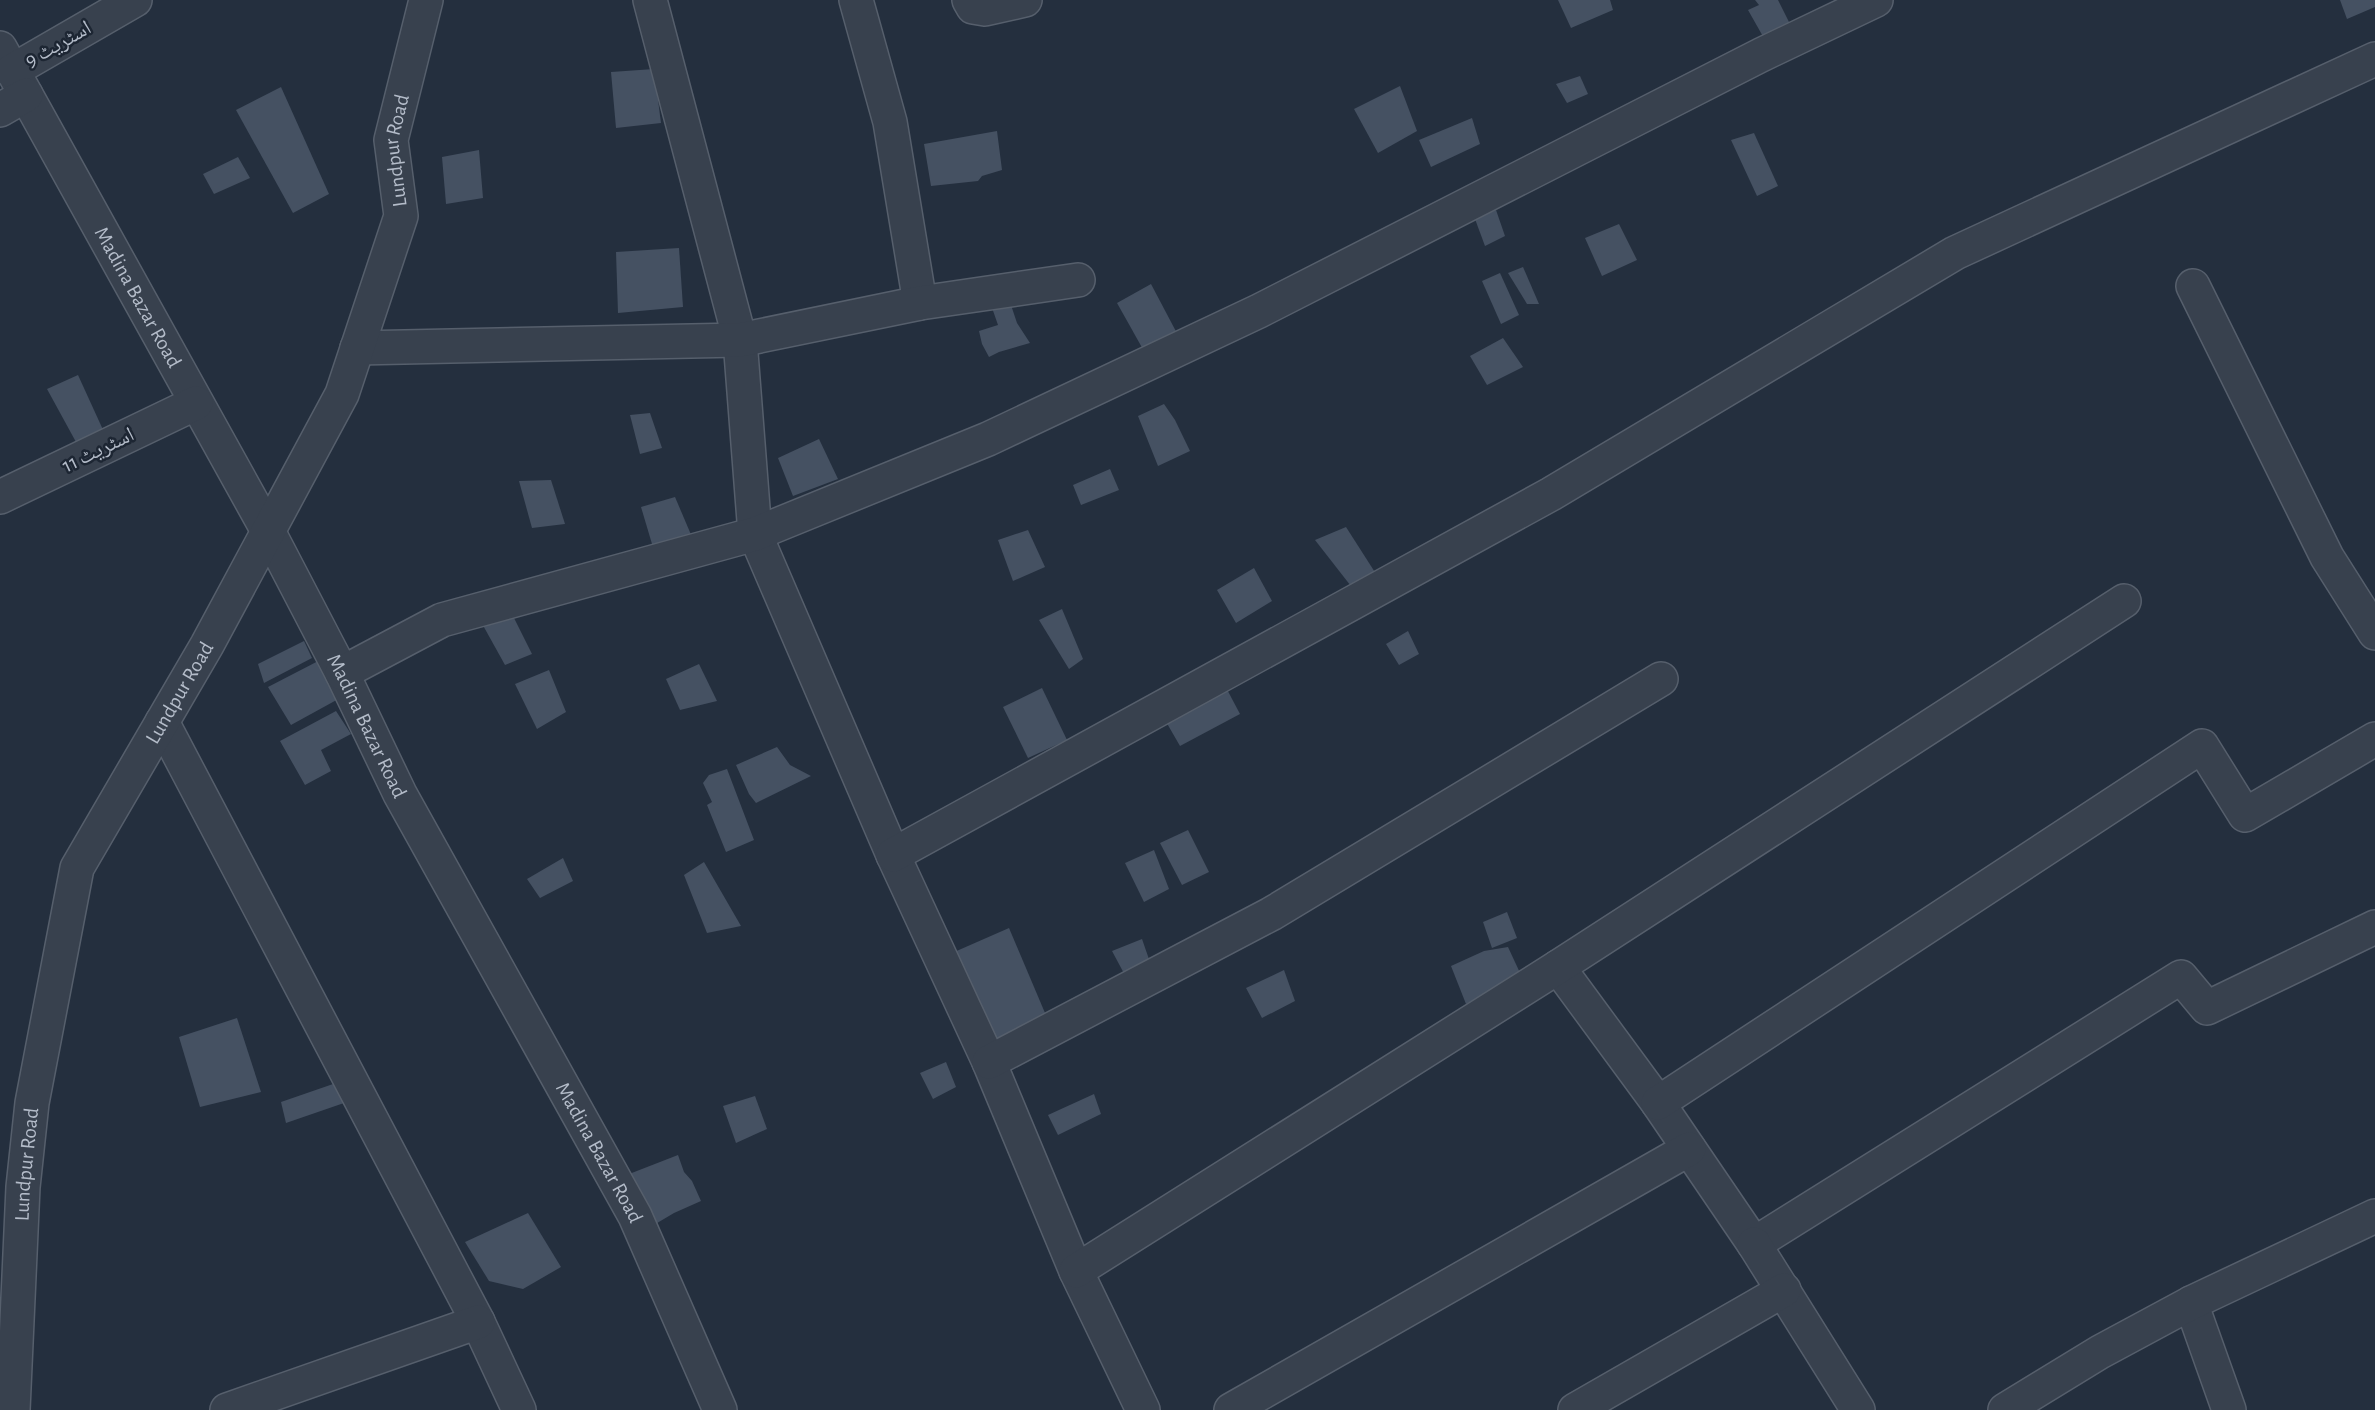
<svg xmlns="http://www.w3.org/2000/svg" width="2375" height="1410" font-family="'Alegreya Sans','Noto Naskh Arabic',sans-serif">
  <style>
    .building { fill: #455162 }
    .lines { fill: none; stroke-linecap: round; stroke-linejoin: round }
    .minor-casing { stroke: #565f6c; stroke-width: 36 }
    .minor { stroke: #38414e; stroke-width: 33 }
    .labels { text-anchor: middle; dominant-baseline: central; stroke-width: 5; stroke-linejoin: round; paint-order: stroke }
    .street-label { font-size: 21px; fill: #b4bcc9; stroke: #1d2633 }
  </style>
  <rect width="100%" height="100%" fill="#242f3e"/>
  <g class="building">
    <path d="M1558,0H1610L1613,10L1571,28Z"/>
    <path d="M1755,0H1778L1792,28L1765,40L1748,10L1759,5Z"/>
    <path d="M2340,0H2375V7L2347,19Z"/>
    <path d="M654,69L661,123L616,128L611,72Z"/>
    <path d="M1580,76L1588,94L1567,103L1556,84Z"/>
    <path d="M1400,86L1417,131L1378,153L1354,109Z"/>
    <path d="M281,87L329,194L293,213L236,110Z"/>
    <path d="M1472,118L1480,144L1431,167L1419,140Z"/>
    <path d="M997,131L1002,170L982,176L978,181L931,186L924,144Z"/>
    <path d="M1754,133L1778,186L1757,196L1731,140Z"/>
    <path d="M479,150L483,198L446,204L442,157Z"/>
    <path d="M238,157L250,178L214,194L203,174Z"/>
    <path d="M1496,210L1505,236L1485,246L1475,219Z"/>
    <path d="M1619,224L1637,260L1602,276L1585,238Z"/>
    <path d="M679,248L683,307L618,313L616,252Z"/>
    <path d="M1523,267L1539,304H1527L1508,273Z"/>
    <path d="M1500,273L1519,315L1501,324L1482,281Z"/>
    <path d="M1151,284L1180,339L1149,360L1117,303Z"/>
    <path d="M1008,296L1017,323L1030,343L999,352L989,357L982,344L979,331L998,325L990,302Z"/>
    <path d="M1503,338L1523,367L1487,385L1470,356Z"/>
    <path d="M78,375L104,432L76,442L47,389Z"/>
    <path d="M1164,404L1175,420L1190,451L1158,466L1138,416Z"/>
    <path d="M650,413L662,448L640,454L630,415Z"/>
    <path d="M819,439L838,479L793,496L778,458Z"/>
    <path d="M1110,469L1119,490L1081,505L1073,485Z"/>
    <path d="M551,480L565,524L532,528L519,481Z"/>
    <path d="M675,497L695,544L655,554L641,507Z"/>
    <path d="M1346,527L1378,577L1354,590L1315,540Z"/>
    <path d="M1028,530L1045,567L1013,581L998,540Z"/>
    <path d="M1254,568L1272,601L1236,623L1217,590Z"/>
    <path d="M1062,609L1083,659L1069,669L1039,620Z"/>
    <path d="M510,610L532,654L505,665L480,620Z"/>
    <path d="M1408,631L1419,654L1399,665L1386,644Z"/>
    <path d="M304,641L312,658L264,683L258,664Z"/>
    <path d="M326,657L342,697L291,725L268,687Z"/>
    <path d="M699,664L717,701L680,710L666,679Z"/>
    <path d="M549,670L566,712L537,729L515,684Z"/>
    <path d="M1222,680L1240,714L1180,746L1161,713Z"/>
    <path d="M1042,688L1067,740L1028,758L1003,707Z"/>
    <path d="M336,711L351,734L321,750L331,771L305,785L280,741Z"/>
    <path d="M777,747L790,765L811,776L756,803L749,794L736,765Z"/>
    <path d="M727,769L754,840L726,852L707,805L712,802L703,783L709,775Z"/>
    <path d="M1188,830L1209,872L1182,885L1160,843Z"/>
    <path d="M1154,850L1169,889L1144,902L1125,863Z"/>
    <path d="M563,858L573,881L540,898L527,879Z"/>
    <path d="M704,862L741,926L707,933L684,875Z"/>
    <path d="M1507,912L1517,938L1492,948L1483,922Z"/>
    <path d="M1009,928L1048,1020L993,1046L952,953Z"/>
    <path d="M1142,939L1151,965L1127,979L1112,951Z"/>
    <path d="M1508,947L1521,975L1466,1004L1451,966L1484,951Z"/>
    <path d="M1284,970L1295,1001L1262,1018L1246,988Z"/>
    <path d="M237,1018L261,1092L200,1107L179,1037Z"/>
    <path d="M946,1062L956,1087L933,1099L920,1073Z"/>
    <path d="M336,1083L344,1103L286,1123L281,1102Z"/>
    <path d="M1094,1094L1101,1114L1058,1135L1048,1115Z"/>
    <path d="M755,1096L767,1129L736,1143L723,1106Z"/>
    <path d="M678,1155L684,1172L692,1181L701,1201L674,1213L647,1229L624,1176Z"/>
    <path d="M528,1213L561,1267L523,1289L489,1281L465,1242Z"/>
  </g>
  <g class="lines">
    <defs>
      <g id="minor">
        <path d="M650,0L740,340L755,534L893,855L989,1062L1076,1271L1143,1410"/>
        <path d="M856,0L890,122L920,303"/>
        <path d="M969,0L973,7L985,9L1025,0"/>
        <path id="s1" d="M0,48L268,531L342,673L400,794L635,1216L720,1410"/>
        <path d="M12,71L135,0"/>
        <path d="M0,110L26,95"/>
        <path d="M2193,286L2327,557L2375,633"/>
        <path d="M357,348L740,340L920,303L1078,280"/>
        <path d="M0,497L196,403"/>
        <path d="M342,673L442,620L755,534L988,439L1259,311L1761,55L1876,0"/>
        <path d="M162,722L478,1322L519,1410"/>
        <path d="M893,855L1551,494L1955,253L2375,59"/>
        <path d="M1558,967L1658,1103L1754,1244L2181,977L2207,1008L2375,927"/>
        <path d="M989,1062L1271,914L1661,679"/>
        <path d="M1658,1103L2202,746L2245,815L2375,739"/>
        <path d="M1754,1244L1858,1410"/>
        <path d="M1076,1271L1558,967L2124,601"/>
        <path d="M2191,1303L2229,1410"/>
        <path id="s2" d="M13,1410L23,1187L32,1103L77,868L207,645L342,394L401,216L391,140L426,0"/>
        <path d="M227,1410L478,1322"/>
        <path d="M1231,1410L1689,1149"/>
        <path d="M1575,1410L1784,1290"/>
        <path d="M2005,1410L2100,1352L2191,1303L2375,1216"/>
      </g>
    </defs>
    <use href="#minor" class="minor-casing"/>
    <use href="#minor" class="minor"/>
  </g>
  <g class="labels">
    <g class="street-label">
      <text transform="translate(58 44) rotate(-30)">اسٹریٹ 9</text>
      <text stroke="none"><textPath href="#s2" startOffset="1344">Lundpur Road</textPath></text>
      <text stroke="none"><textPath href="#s1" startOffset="285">Madina Bazar Road</textPath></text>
      <text transform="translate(98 450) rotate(-26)">اسٹریٹ 11</text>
      <text stroke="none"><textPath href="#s2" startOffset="750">Lundpur Road</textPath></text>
      <text stroke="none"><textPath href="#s1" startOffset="771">Madina Bazar Road</textPath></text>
      <text stroke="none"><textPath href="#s1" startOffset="1257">Madina Bazar Road</textPath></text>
      <text stroke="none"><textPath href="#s2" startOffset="246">Lundpur Road</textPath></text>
    </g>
  </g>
</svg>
